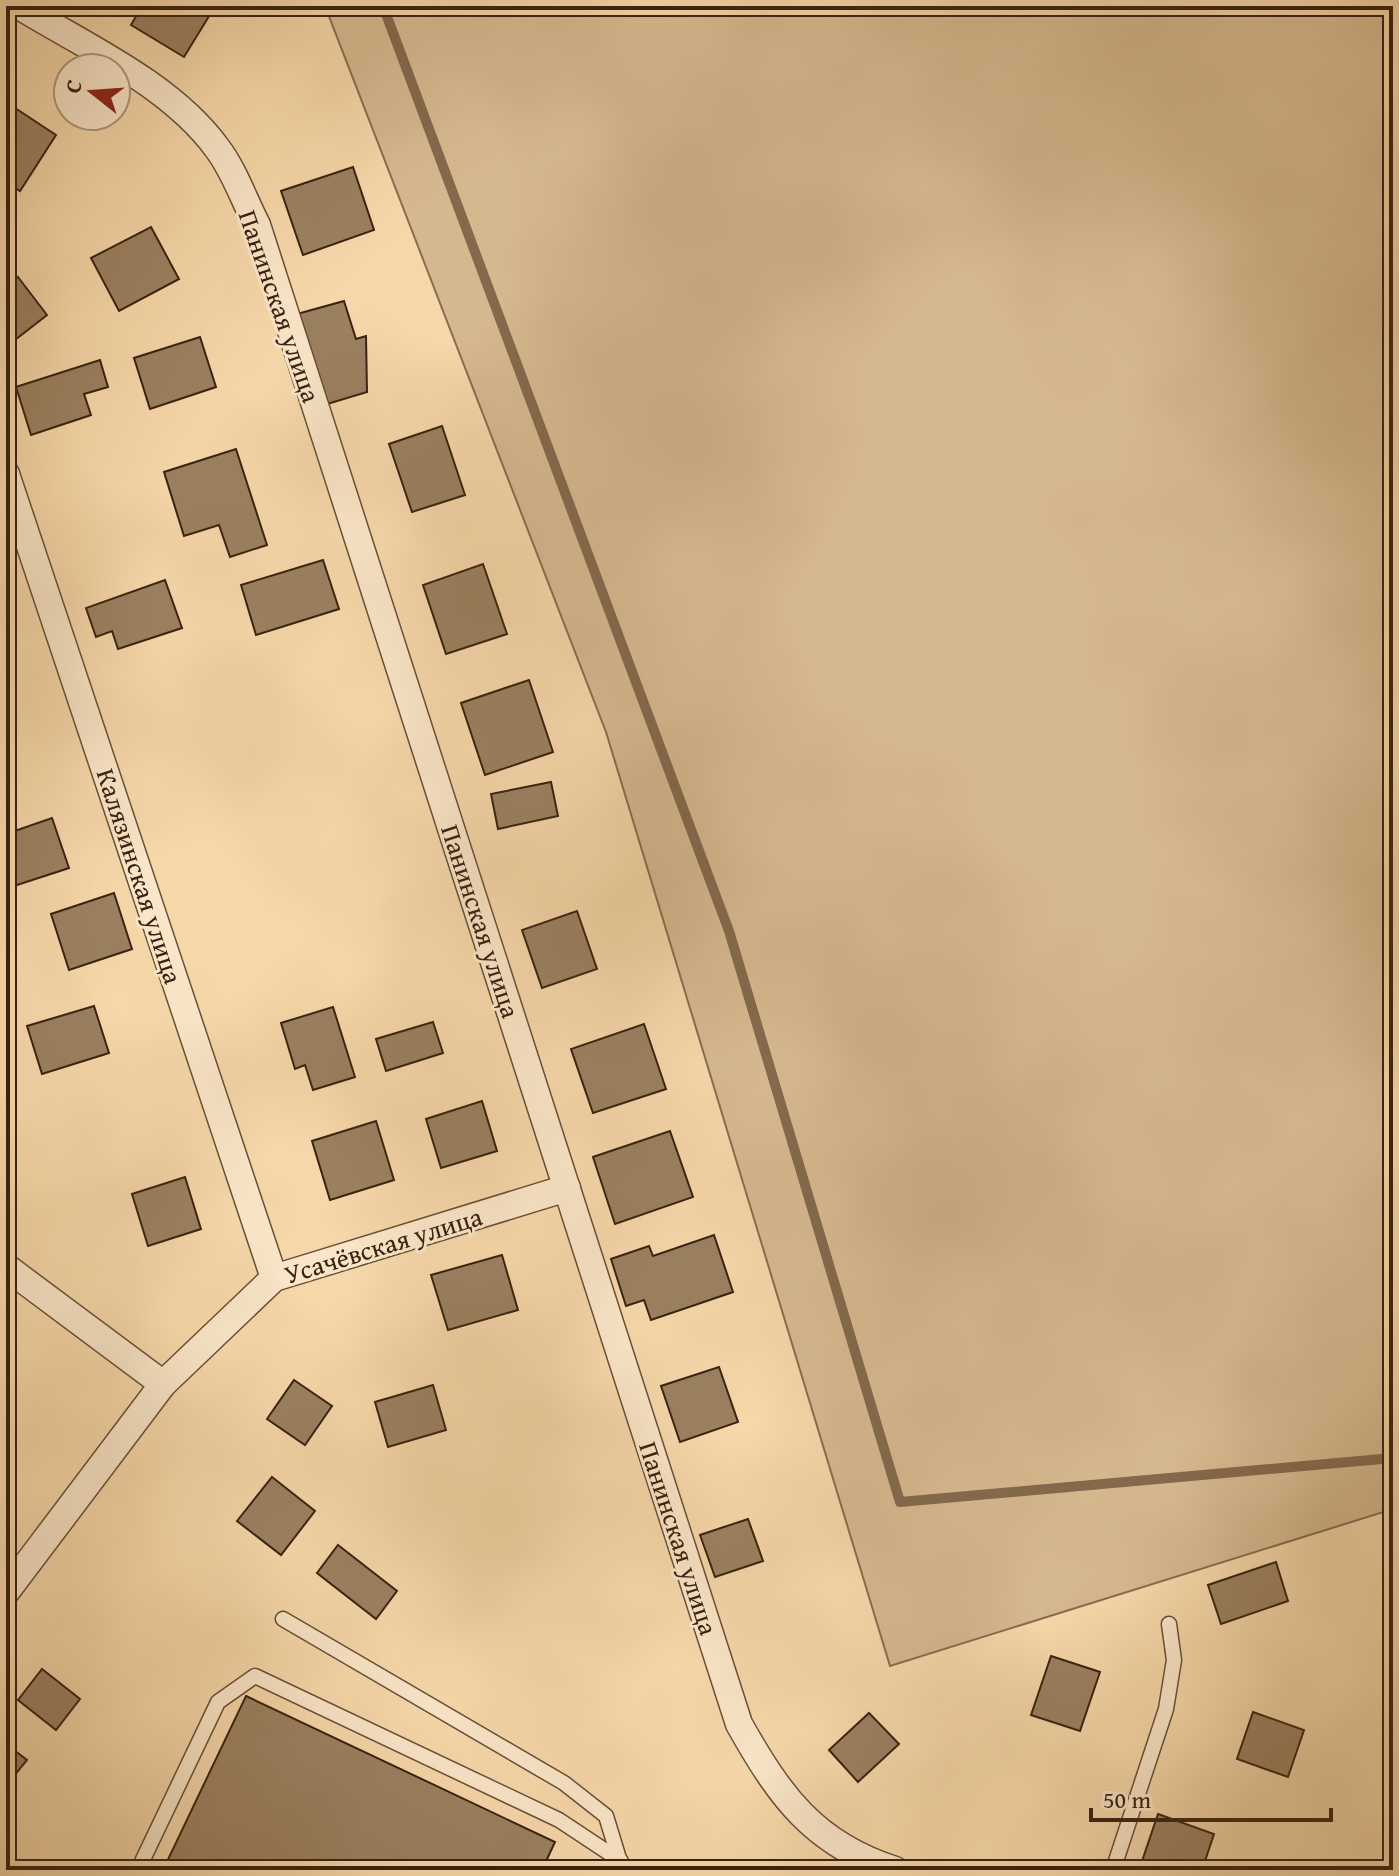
<svg xmlns="http://www.w3.org/2000/svg" width="1399" height="1876" font-family="'Gentium Book Plus',serif">
  <style>
    .green { fill: #d6b88f; stroke: #886d50; stroke-width: 2 }
    .lines { fill: none; stroke-linecap: round; stroke-linejoin: round }
    .stream { stroke: #84694d; stroke-width: 10 }
    .building { fill: #9b8060; stroke: #392211; stroke-width: 2 }
    .lane-casing { stroke: #684f37; stroke-width: 17 }
    .street-casing { stroke: #684f37; stroke-width: 29 }
    .lane { stroke: #f9e5c7; stroke-width: 14 }
    .street { stroke: #f9e5c7; stroke-width: 26 }
    .labels { text-anchor: middle; dominant-baseline: central; stroke-width: 6; stroke-linejoin: round; paint-order: stroke }
    .street-label { font-size: 26px; fill: #392211; stroke: #f9e5c7 }
  </style>
  <rect width="100%" height="100%" fill="#f6d7a9"/>
  <filter id="stains"><feTurbulence type="fractalNoise" baseFrequency=".0025" numOctaves="4"/><feColorMatrix values="0 0 0 0 .2 0 0 0 0 .09 0 0 0 0 .02 0 0 0 .5 -.17"/></filter>
  <radialGradient id="worn" r=".72"><stop offset=".6" stop-color="#630" stop-opacity="0"/><stop offset="1" stop-color="#630" stop-opacity=".3"/></radialGradient>
  <path class="green" d="M325,6H1393V1509L890,1666L606,732Z"/>
  <g class="lines">
    <path class="stream" d="M383,6L729,931L900,1502L1393,1458"/>
  </g>
  <g class="building">
    <path d="M142,6H211L214,8L184,57L131,25Z"/>
    <path d="M6,102L56,135L20,191L6,182Z"/>
    <path d="M353,167L374,230L303,255L281,191Z"/>
    <path d="M151,227L179,279L119,311L91,258Z"/>
    <path d="M18,277L47,315L6,347V286Z"/>
    <path d="M344,301L356,339L366,336L367,392L324,405L297,314Z"/>
    <path d="M200,337L216,387L150,409L134,358Z"/>
    <path d="M100,360L108,387L84,394L91,415L31,435L16,387Z"/>
    <path d="M442,426L465,495L412,512L389,444Z"/>
    <path d="M236,449L267,545L230,557L219,525L184,536L164,472Z"/>
    <path d="M323,560L339,609L256,635L241,585Z"/>
    <path d="M483,564L507,634L446,654L423,585Z"/>
    <path d="M165,580L182,628L118,649L112,631L96,637L86,608Z"/>
    <path d="M529,680L553,752L485,775L461,703Z"/>
    <path d="M551,782L558,816L498,829L491,794Z"/>
    <path d="M52,818L69,868L11,887L6,873V834Z"/>
    <path d="M114,893L132,949L69,970L51,914Z"/>
    <path d="M577,911L597,969L542,988L522,930Z"/>
    <path d="M94,1006L109,1053L42,1074L27,1026Z"/>
    <path d="M333,1007L355,1077L313,1090L305,1065L295,1069L281,1023Z"/>
    <path d="M433,1022L443,1053L386,1071L376,1039Z"/>
    <path d="M644,1024L666,1089L593,1113L571,1049Z"/>
    <path d="M482,1101L497,1151L441,1168L426,1119Z"/>
    <path d="M376,1121L394,1180L330,1200L312,1141Z"/>
    <path d="M670,1131L693,1197L615,1224L593,1157Z"/>
    <path d="M185,1177L201,1229L148,1246L132,1194Z"/>
    <path d="M714,1235L733,1292L651,1320L644,1300L626,1306L611,1259L649,1246L653,1256Z"/>
    <path d="M502,1255L518,1310L448,1330L431,1275Z"/>
    <path d="M719,1367L738,1422L680,1442L661,1386Z"/>
    <path d="M294,1380L332,1406L305,1445L267,1419Z"/>
    <path d="M433,1385L446,1430L388,1447L375,1402Z"/>
    <path d="M272,1477L315,1511L281,1555L237,1521Z"/>
    <path d="M748,1519L763,1561L715,1577L700,1535Z"/>
    <path d="M338,1545L397,1591L376,1619L317,1573Z"/>
    <path d="M1276,1562L1288,1601L1221,1624L1208,1585Z"/>
    <path d="M1051,1656L1100,1672L1080,1731L1031,1715Z"/>
    <path d="M42,1669L80,1699L56,1730L18,1700Z"/>
    <path d="M246,1696L555,1842L542,1870H163Z"/>
    <path d="M1253,1712L1304,1730L1288,1777L1237,1759Z"/>
    <path d="M869,1713L899,1744L858,1782L829,1750Z"/>
    <path d="M6,1744L27,1760L6,1786Z"/>
    <path d="M1158,1814L1214,1834L1202,1870H1139Z"/>
  </g>
  <g class="lines">
    <defs>
      <g id="lane">
        <path d="M283,1619L564,1783L606,1816L620,1862"/>
        <path d="M138,1870L218,1702L255,1676L559,1820L621,1861"/>
        <path d="M1113,1870L1166,1709L1174,1660L1169,1624"/>
      </g>
      <g id="street">
        <path d="M19,6C86,47 170,84 217,148C234,170 244,200 257,225L739,1724C779,1795 813,1844 895,1870"/>
        <path d="M6,474L274,1278"/>
        <path d="M6,1267L163,1384"/>
        <path d="M6,1592L163,1384L274,1278L567,1188"/>
      </g>
    </defs>
    <use href="#lane" class="lane-casing"/>
    <use href="#street" class="street-casing"/>
    <use href="#lane" class="lane"/>
    <use href="#street" class="street"/>
  </g>
  <g class="labels">
    <g class="street-label">
      <text transform="translate(280 306) rotate(71)">Панинская улица</text>
      <text transform="translate(140 876) rotate(72)">Калязинская улица</text>
      <text transform="translate(481 921) rotate(72)">Панинская улица</text>
      <text transform="translate(383 1245) rotate(-17)">Усачёвская улица</text>
      <text transform="translate(679 1538) rotate(72)">Панинская улица</text>
    </g>
  </g>
  <rect width="1399" height="1876" fill="none" stroke="#f6d7a9" stroke-width="32"/>
  <rect x="8" y="8" width="1383" height="1860" fill="none" stroke="#392211" stroke-width="4"/>
  <rect x="16" y="16" width="1367" height="1844" fill="none" stroke="#392211" stroke-width="2"/>
  <g transform="translate(92 92) rotate(287)"><circle r="38" fill="#f9e5c7" stroke="#ac977e" stroke-width="2"/>
  <path d="M0-6L14 30L0 20L-14 30Z" fill="#8f2418"/>
  <text y="-12" font-size="22" font-weight="bold" text-anchor="middle" fill="#392211">С</text>
  </g>
  <path d="M1091 1808v12h240v-12" fill="none" stroke="#392211" stroke-width="4"/>
  <text x="1103" y="1808" font-size="24" fill="#392211" stroke="#f9e5c7" stroke-width="6" paint-order="stroke">50 m</text>
  <rect width="100%" height="100%" filter="url(#stains)"/>
  <rect width="100%" height="100%" fill="url(#worn)"/>
</svg>
